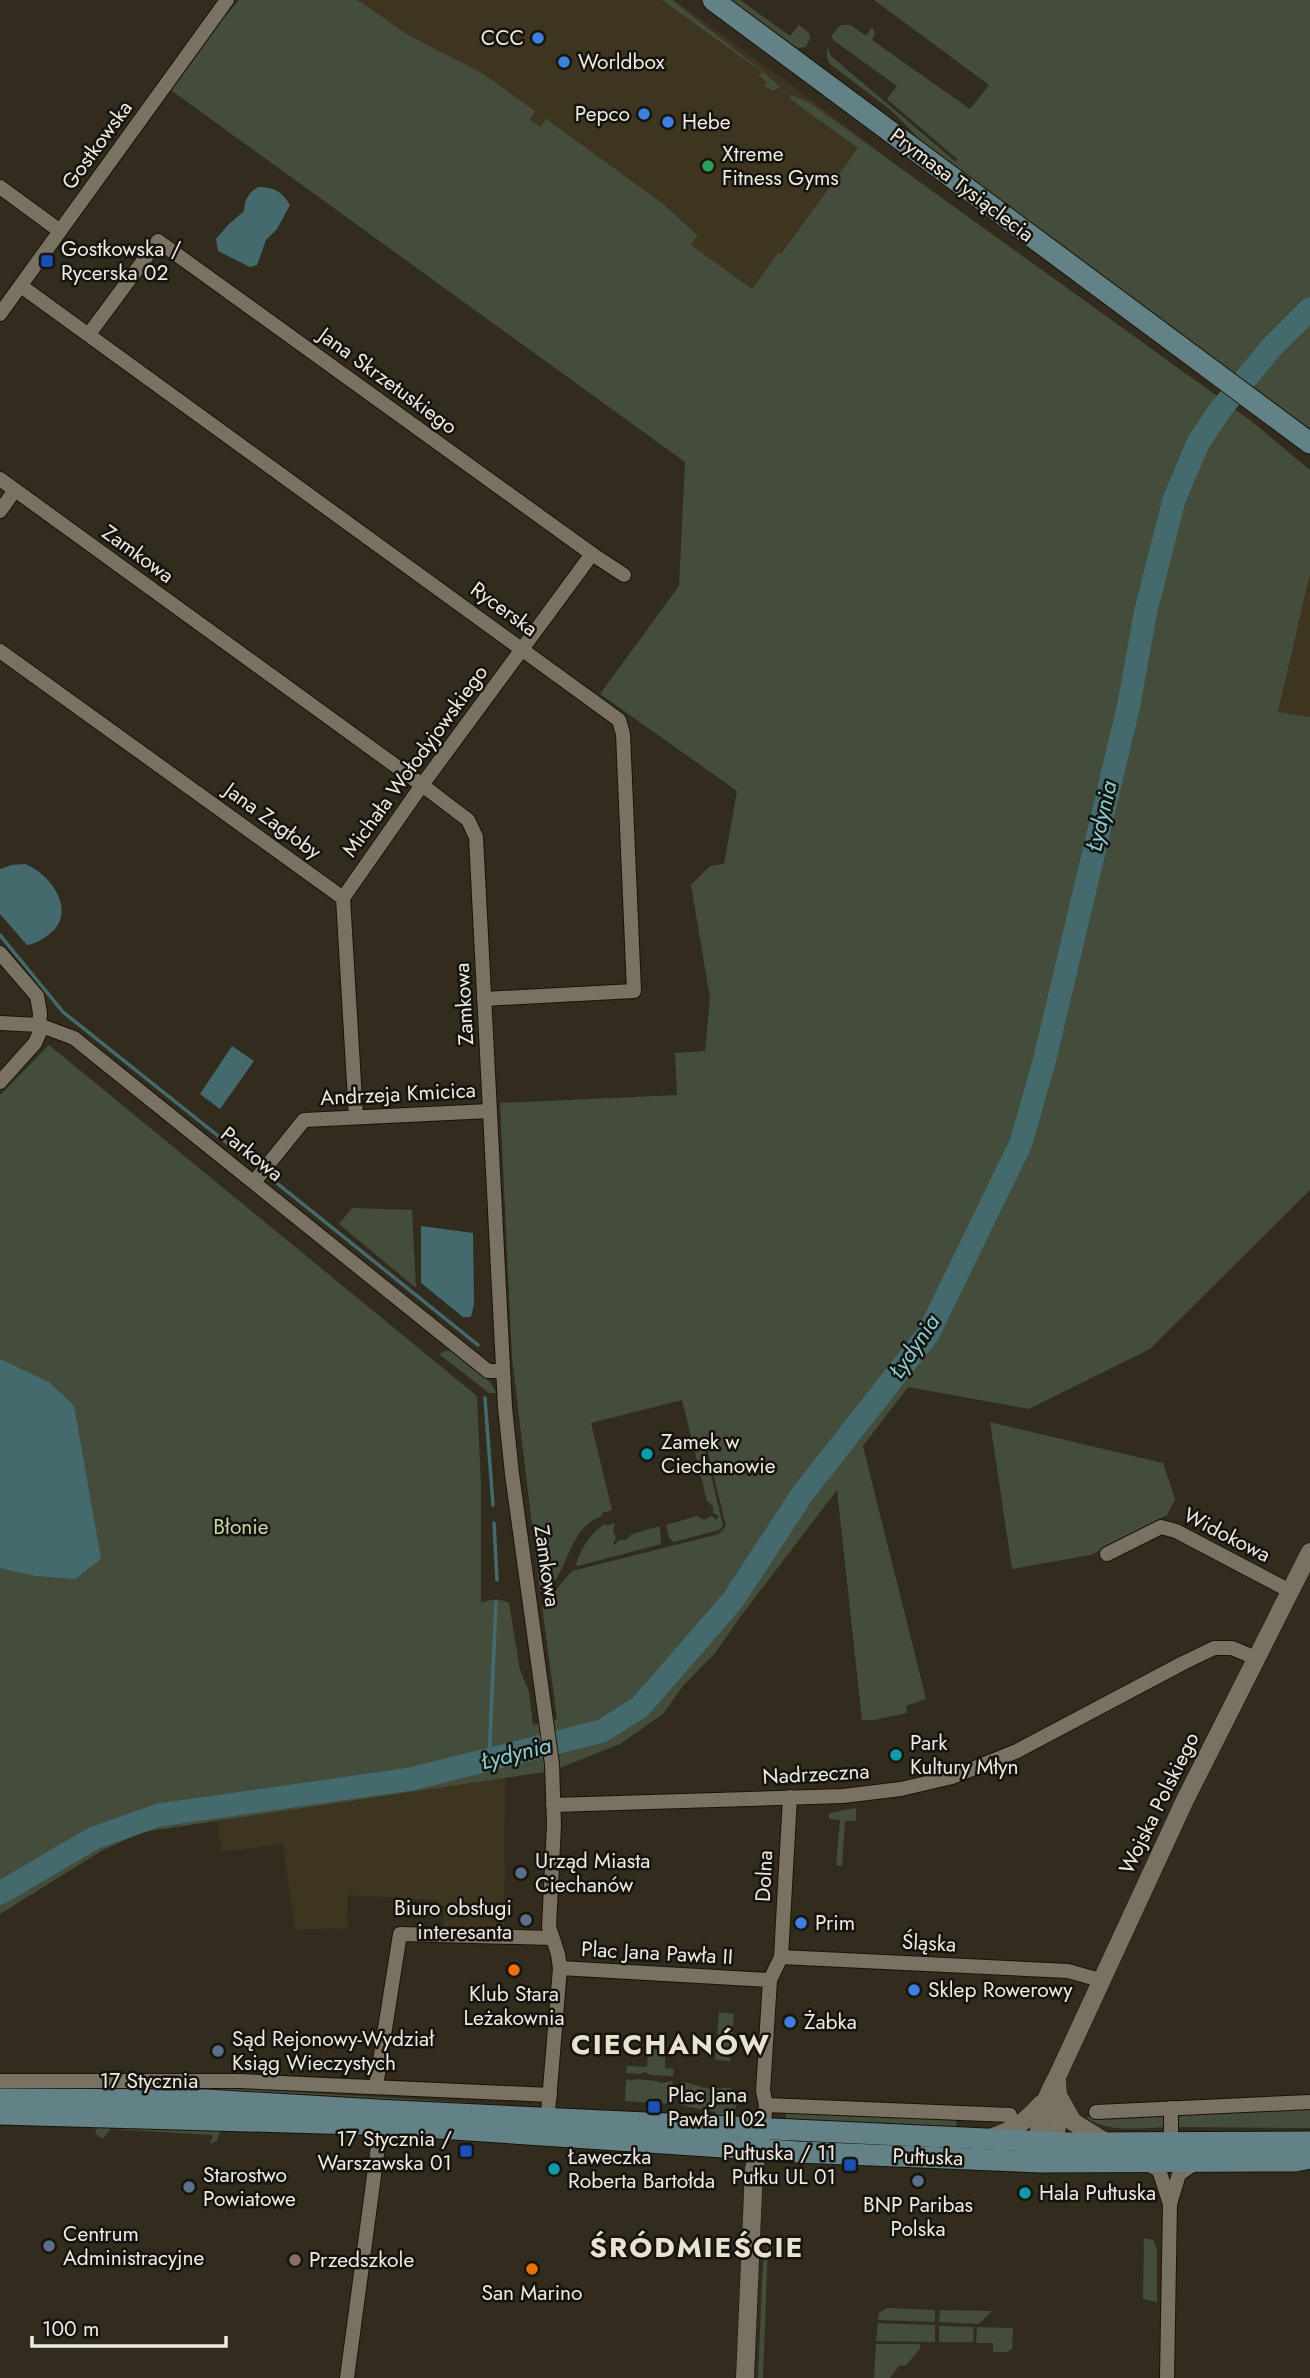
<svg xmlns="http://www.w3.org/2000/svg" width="1310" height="2378" font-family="Jost,sans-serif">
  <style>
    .built { fill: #3e3521 }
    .green { fill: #444c3b }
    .water { fill: #446a6d }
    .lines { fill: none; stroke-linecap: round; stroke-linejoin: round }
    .stream { stroke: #446a6d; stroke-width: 3.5 }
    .river { stroke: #446a6d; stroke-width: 23 }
    .minor-casing { stroke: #1a1408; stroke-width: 16 }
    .tertiary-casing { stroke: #1a1408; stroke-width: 19 }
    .secondary-casing { stroke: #1a1408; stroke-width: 23 }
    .minor { stroke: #797263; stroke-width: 14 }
    .tertiary { stroke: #797263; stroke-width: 18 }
    .secondary { stroke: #638287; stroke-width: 21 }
    .shop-dot { fill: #3f7fe0; stroke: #17140f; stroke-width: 2.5 }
    .leisure-dot { fill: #2e9e5b; stroke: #17140f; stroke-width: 2.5 }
    .transit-dot { fill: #1a4fb4; stroke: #17140f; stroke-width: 2.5 }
    .culture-dot { fill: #0f9aa8; stroke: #17140f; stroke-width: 2.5 }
    .service-dot { fill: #5c6f8a; stroke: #17140f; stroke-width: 2.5 }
    .food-dot { fill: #e8710a; stroke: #17140f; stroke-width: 2.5 }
    .education-dot { fill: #8d6e63; stroke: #17140f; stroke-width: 2.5 }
    .labels { text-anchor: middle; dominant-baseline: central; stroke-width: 5; stroke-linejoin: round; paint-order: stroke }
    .poi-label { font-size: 21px; fill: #eeebe2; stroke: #17140f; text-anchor: start }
    .street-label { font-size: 21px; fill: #eeebe2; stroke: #17140f }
    .park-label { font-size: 21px; fill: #c2daa7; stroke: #17140f }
    .water-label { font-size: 23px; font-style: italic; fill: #86cfd5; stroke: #17140f }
    .district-label { font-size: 28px; font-weight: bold; letter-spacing: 2px; fill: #eae2d1; stroke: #17140f }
  </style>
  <rect width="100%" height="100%" fill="#322c1e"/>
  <g class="built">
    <path d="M346,0H674L790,84L943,200L800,329Z"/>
    <path d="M1310,574V717L1278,712Z"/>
    <path d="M505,1778L504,1931L444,1929V1907L435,1900L347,1895L348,1928L295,1930L283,1844L221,1852L218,1821Z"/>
  </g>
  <g class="green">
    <path d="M239,0H356L362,3L408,35L482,73L535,111L530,120L541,127L546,119L662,203L697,235L691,245L752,289L778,253L781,254L858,148L790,99L791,95L810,103L1224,401L1221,409L1228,405L1250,420L1310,470V574L1278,712L1310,717V1190L1150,1349L1029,1409L908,1387L863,1446L926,1699L906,1706L907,1713L874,1720H862L837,1490L741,1616L715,1653L683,1686L663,1714L620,1744L552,1771L143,1832L103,1850L0,1914V1095L49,1045L477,1396L481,1486V1603C491,1599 498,1598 509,1603L520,1670L529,1692L533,1725L557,1719L542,1606L572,1571L719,1534L726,1526L705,1440L703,1442L723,1526L719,1530L674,1542L669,1538L666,1525L697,1516L704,1520L712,1516L716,1520L719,1516L713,1513V1506L707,1501L682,1400L591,1423L612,1510L602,1513V1516C564,1529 570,1581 540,1592L512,1358L500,1103L677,1095L675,1053L705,1051L710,998L691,885L710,866L724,864L737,791L600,694L679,586L685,462L165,86Z"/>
    <path d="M662,0H672L767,75L780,87L773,91L764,86L767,82L759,76L762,72Z"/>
    <path d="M727,0H740L790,36L799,25L809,33L810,38L806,47L798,48Z"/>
    <path d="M874,0H1310V429L933,153L892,111L830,64L827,57V46L831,56L956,162L957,159L887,99L897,86L833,40L832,35L841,25H851L866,36L872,27L875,33L872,40L970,109L989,85Z"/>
    <path d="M352,1208L412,1210L416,1288L339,1224Z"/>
    <path d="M445,1351H451L491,1383L496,1393H489L439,1354Z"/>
    <path d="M990,1422L1163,1463L1175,1499L1167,1515L1091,1555L1012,1569Z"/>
    <path d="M615,1523L613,1531L616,1538L613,1543L615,1545L619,1540H626L632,1534L660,1526L661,1544L578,1566L576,1565C580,1550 591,1532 605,1524L606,1526Z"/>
    <path d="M856,1808V1821H845L842,1866L836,1865L840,1820L829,1819V1813Z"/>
    <path d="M719,2012L734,2014L730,2061L715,2060Z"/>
    <path d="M648,2049L665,2051V2068L674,2069L673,2076L651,2075L645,2072L640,2074L626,2073L627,2066L647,2067Z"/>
    <path d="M626,2079L631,2081L636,2079L656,2081L661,2083L673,2081L672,2104L625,2101Z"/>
    <path d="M681,2082C691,2083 697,2086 705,2088C713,2090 723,2087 731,2088L733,2093H737L735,2118L716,2116L715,2112L680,2105Z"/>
    <path d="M0,2087L234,2088L505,2105L504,2110L0,2093Z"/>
    <path d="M1310,2107V2128L1179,2127V2117L1184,2114Z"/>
    <path d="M786,2110L957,2116L956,2128L786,2121Z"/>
    <path d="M1162,2115L1165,2116L1166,2127C1142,2128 1108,2133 1087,2118L1090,2116Z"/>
    <path d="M98,2126L220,2131L217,2141L210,2144L213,2135L111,2129L102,2139L95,2133Z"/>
    <path d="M1144,2238L1153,2240L1157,2249V2302L1143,2299Z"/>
    <path d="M768,2245L763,2378H758L763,2260Z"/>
    <path d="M887,2308L935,2310V2322L878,2320L879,2313Z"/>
    <path d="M940,2310L992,2311L979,2324L939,2322Z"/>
    <path d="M878,2323L935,2325V2342L876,2341Z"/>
    <path d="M939,2326L974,2327L973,2342H939Z"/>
    <path d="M977,2327L1013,2328L1012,2349L1007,2352H993V2343H976Z"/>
    <path d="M876,2344H920V2349L906,2365L899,2366L890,2378H874Z"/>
  </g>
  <g class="water">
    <path d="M259,187C275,187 282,192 290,205L277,229L266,240L257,265L250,267L218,251L216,239L228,225L244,211C245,200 248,192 259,187Z"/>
    <path d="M25,864C53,875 79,915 47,936C41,940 35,944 27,945L0,914V869L12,865Z"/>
    <path d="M232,1046L254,1061L220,1109L200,1094Z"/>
    <path d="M421,1226L473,1233L474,1304L471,1317H463L421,1283Z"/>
    <path d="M0,1359L49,1382L74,1406L101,1559L75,1579L36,1576L0,1568Z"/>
  </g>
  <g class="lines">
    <g class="stream">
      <path d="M0,935L63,1012L252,1163"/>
      <path d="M268,1176L478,1345"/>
      <path d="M485,1398L493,1505"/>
      <path d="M494,1523L497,1580"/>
      <path d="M489,1761L496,1602"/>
    </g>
    <path class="river" d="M0,1893L94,1838L159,1815L411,1779L602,1731L640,1707L733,1600L803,1493L928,1334L1021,1143L1045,1058L1129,704L1146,610L1174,500L1198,443L1220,410L1270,349L1310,309"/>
    <defs>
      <g id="minor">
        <path d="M0,187L60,231"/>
        <path d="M21,286L619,720L623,734L634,991L484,999"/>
        <path d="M0,314L227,0"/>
        <path d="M89,334L158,241L592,554L422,785L343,898"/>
        <path d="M0,479L422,785L468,820L476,837L505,1407L512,1474L552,1764L554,1825L549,1927L558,1954L560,1968"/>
        <path d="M0,511L15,490"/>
        <path d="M592,554L624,575"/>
        <path d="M0,651L343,898L356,1117"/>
        <path d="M0,953L37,996L40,1013L39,1034L35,1043L0,1082"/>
        <path d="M0,1023L39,1025L74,1038L488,1371H503"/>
        <path d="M254,1182L304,1120L490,1111"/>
        <path d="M1107,1554L1161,1527L1176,1531L1290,1591"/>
        <path d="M553,1805L843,1796L901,1789L952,1777L1017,1751L1183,1663L1214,1648H1232L1256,1658"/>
        <path d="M781,1957L790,1797"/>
        <path d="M770,1980L781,1957L1068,1971L1100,1980"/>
        <path d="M0,2081H240L550,2095"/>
        <path d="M376,2086L400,1934L552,1938"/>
        <path d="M766,2105L1010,2115"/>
        <path d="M1096,2112L1310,2102"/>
        <path d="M547,2125L560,1968L770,1980L763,2091L766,2105L763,2129"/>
        <path d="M1171,2144V2108"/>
        <path d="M1145,2163L1159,2170L1170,2204"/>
        <path d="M347,2378L378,2146L381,2137L393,2125"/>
        <path d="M1167,2378L1170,2204L1179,2174L1197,2162"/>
      </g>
      <g id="tertiary">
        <path d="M1060,2099L1073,2122L1107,2143"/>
        <path d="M990,2138C1011,2131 1026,2122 1041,2104"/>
        <path d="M1039,2155C1037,2122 1041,2106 1057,2077L1185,1800L1310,1552"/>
        <path d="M1052,2155L1059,2115L1057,2079"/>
        <path d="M745,2378L754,2169L761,2138"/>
      </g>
      <g id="secondary">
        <path d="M713,0L1310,443"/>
        <path d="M0,2099L206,2100L394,2111L1069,2143L1310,2142"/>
        <path d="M0,2114L393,2125L798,2152L1040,2162L1295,2161L1310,2158"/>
      </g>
    </defs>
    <use href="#minor" class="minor-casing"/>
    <use href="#tertiary" class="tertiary-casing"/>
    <use href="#secondary" class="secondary-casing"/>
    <use href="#minor" class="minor"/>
    <use href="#tertiary" class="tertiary"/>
    <use href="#secondary" class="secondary"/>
  </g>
  <g class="shop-dot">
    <circle cx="538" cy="38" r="7"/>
    <circle cx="564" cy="62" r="7"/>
    <circle cx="644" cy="114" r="7"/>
    <circle cx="668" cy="122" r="7"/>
    <circle cx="801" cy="1923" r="7"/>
    <circle cx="914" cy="1990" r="7"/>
    <circle cx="790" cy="2022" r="7"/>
  </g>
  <circle class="leisure-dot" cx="708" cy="166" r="7"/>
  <g class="transit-dot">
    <rect x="40" y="254" width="14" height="14" rx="3.5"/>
    <rect x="647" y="2100" width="14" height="14" rx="3.5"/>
    <rect x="459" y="2144" width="14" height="14" rx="3.5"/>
    <rect x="843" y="2158" width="14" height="14" rx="3.5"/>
  </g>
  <g class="culture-dot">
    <circle cx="647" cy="1454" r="7"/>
    <circle cx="896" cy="1755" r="7"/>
    <circle cx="554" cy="2169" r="7"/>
    <circle cx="1025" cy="2193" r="7"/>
  </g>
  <g class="service-dot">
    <circle cx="521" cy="1873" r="7"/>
    <circle cx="526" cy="1920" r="7"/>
    <circle cx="218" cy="2051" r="7"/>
    <circle cx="918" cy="2181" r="7"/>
    <circle cx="189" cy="2187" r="7"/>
    <circle cx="49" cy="2246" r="7"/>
  </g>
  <g class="food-dot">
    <circle cx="514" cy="1970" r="7"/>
    <circle cx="532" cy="2269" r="7"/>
  </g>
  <circle class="education-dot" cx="295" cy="2260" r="7"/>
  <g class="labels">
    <g class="poi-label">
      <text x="524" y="38" text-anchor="end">CCC</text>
      <text x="578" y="62">Worldbox</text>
      <text x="630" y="114" text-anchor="end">Pepco</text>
      <text x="682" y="122">Hebe</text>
      <text x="722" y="154">Xtreme<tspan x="722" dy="24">Fitness Gyms</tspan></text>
      <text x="61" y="249">Gostkowska /<tspan x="61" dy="24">Rycerska 02</tspan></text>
      <text x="661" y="1442">Zamek w<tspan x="661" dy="24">Ciechanowie</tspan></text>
      <text x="910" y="1743">Park<tspan x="910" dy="24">Kultury Młyn</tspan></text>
      <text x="535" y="1861">Urząd Miasta<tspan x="535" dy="24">Ciechanów</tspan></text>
      <text x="512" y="1908" text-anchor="end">Biuro obsługi<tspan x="512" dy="24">interesanta</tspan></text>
      <text x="815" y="1923">Prim</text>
      <text x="928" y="1990">Sklep Rowerowy</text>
      <text x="514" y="1994" text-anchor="middle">Klub Stara<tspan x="514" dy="24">Leżakownia</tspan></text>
      <text x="804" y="2022">Żabka</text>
      <text x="232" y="2039">Sąd Rejonowy-Wydział<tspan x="232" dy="24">Ksiąg Wieczystych</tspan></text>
      <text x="668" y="2095">Plac Jana<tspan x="668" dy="24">Pawła II 02</tspan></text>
      <text x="452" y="2139" text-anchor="end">17 Stycznia /<tspan x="452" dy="24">Warszawska 01</tspan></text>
      <text x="836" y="2153" text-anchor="end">Pułtuska / 11<tspan x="836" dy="24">Pułku UL 01</tspan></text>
      <text x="568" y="2157">Ławeczka<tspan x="568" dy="24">Roberta Bartołda</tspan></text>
      <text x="203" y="2175">Starostwo<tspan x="203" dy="24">Powiatowe</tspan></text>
      <text x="1039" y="2193">Hala Pułtuska</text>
      <text x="918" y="2205" text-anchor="middle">BNP Paribas<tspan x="918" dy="24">Polska</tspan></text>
      <text x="63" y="2234">Centrum<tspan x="63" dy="24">Administracyjne</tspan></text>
      <text x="309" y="2260">Przedszkole</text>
      <text x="532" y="2293" text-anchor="middle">San Marino</text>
    </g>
    <g class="street-label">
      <text transform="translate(97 145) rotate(-54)">Gostkowska</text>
      <text transform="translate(962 185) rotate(37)">Prymasa Tysiąclecia</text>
      <text transform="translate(388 381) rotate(36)">Jana Skrzetuskiego</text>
      <text transform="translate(138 554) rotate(36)">Zamkowa</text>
      <text transform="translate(504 609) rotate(36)">Rycerska</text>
      <text transform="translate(415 761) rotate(-54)">Michała Wołodyjowskiego</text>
      <text transform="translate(273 821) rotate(36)">Jana Zagłoby</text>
      <text transform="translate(464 1004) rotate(-93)">Zamkowa</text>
      <text transform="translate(398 1094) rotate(-3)">Andrzeja Kmicica</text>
      <text transform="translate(252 1154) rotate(39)">Parkowa</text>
      <text transform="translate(1227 1535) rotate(27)">Widokowa</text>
      <text transform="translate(547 1566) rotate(82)">Zamkowa</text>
      <text transform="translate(816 1774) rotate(-3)">Nadrzeczna</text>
      <text transform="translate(1159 1803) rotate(-64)">Wojska Polskiego</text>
      <text transform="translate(764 1876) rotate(-87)">Dolna</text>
      <text transform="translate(929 1943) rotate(3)">Śląska</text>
      <text transform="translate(657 1953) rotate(3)">Plac Jana Pawła II</text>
      <text x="149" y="2081">17 Stycznia</text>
      <text transform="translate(928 2157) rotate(2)">Pułtuska</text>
    </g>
    <g class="park-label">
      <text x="241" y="1527">Błonie</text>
    </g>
    <g class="water-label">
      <text transform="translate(1101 816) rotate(-77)">Łydynia</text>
      <text transform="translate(914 1346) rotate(-56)">Łydynia</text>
      <text transform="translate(516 1753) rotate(-14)">Łydynia</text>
    </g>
    <g class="district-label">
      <text x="671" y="2044">CIECHANÓW</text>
      <text x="697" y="2247">ŚRÓDMIEŚCIE</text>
    </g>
  </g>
  <path d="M32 2336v10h194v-10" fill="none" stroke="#eeebe2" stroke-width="3.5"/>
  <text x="42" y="2336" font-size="21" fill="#eeebe2" stroke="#17140f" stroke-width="5" paint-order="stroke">100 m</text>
</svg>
